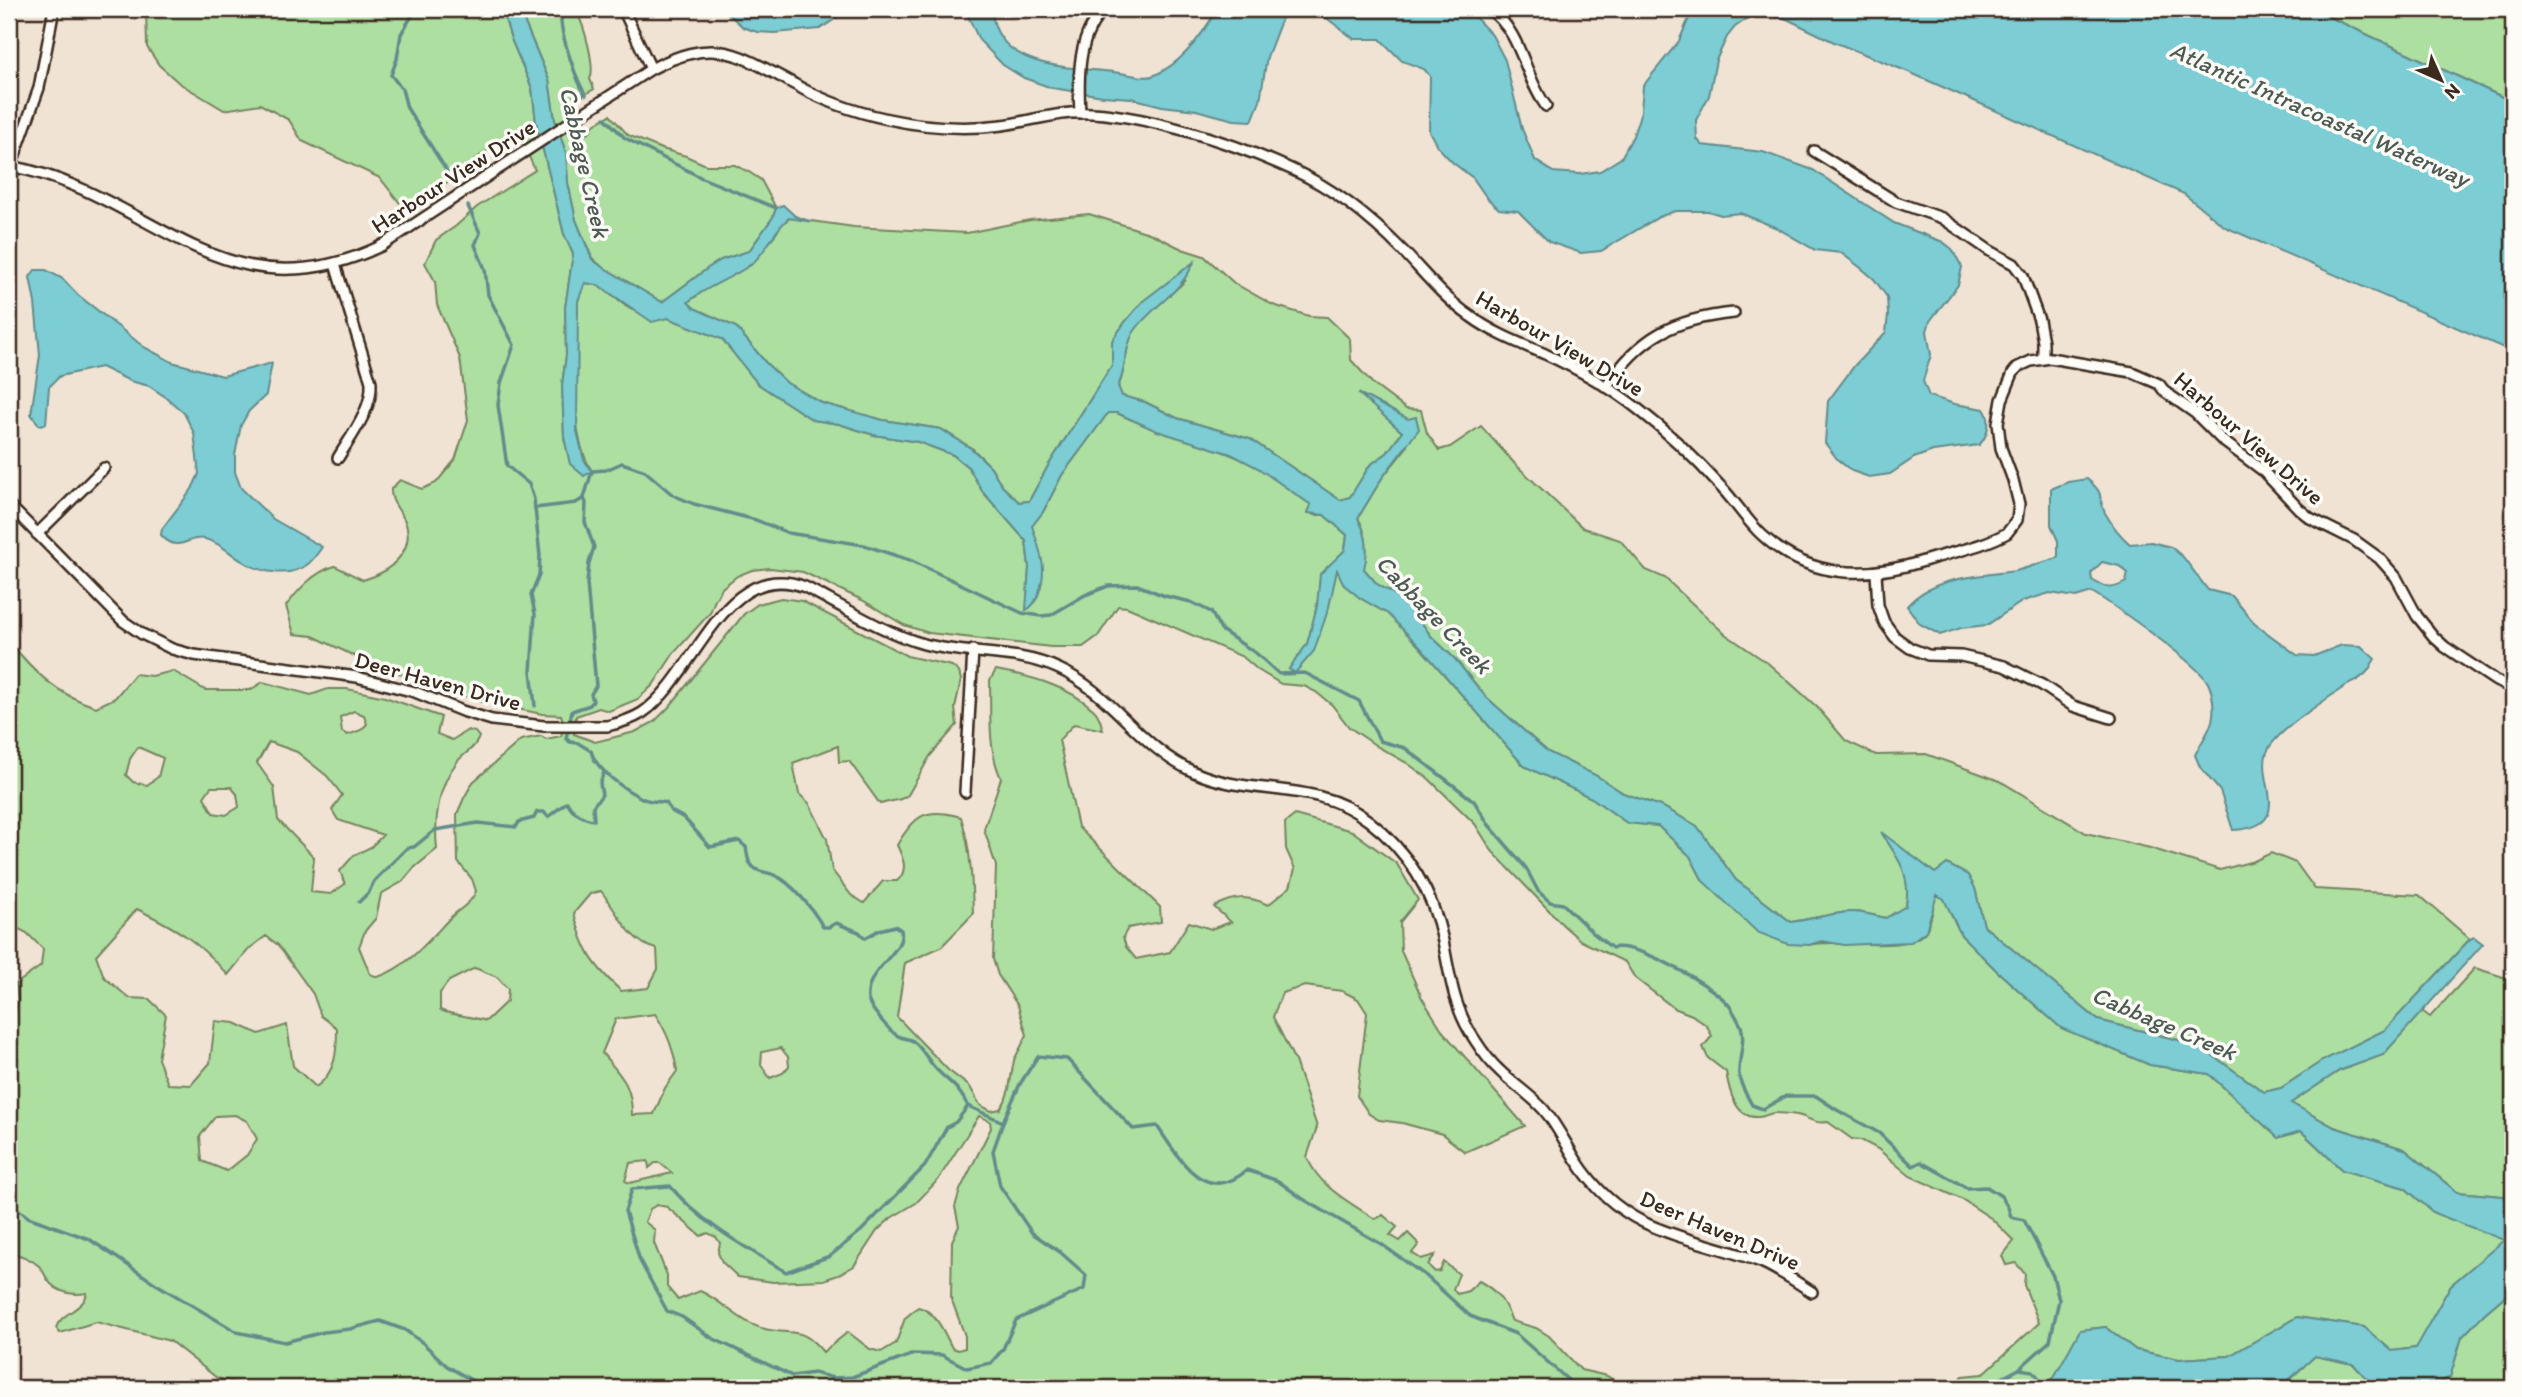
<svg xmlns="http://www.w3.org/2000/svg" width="2522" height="1397" font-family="Itim,sans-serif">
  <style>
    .green { fill: #addfa0; stroke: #74845f; stroke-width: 2; fill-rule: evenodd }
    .water { fill: #7ccdd4; stroke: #628c8b; stroke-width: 2; fill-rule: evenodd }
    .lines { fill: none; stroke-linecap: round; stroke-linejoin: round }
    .stream { stroke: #628c8b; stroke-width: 3.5 }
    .minor-casing { stroke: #3b2a1e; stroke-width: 14 }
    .minor { stroke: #fdfcf7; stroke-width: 9 }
    .labels { text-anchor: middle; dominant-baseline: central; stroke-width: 7; stroke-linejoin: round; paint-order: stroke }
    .street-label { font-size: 23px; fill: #3b2a1e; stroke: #fdfcf7 }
    .water-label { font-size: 24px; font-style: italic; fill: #4e5b55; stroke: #fdfcf7 }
  </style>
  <rect width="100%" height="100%" fill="#f0e3d4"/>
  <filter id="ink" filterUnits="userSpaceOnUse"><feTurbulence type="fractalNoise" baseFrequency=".0143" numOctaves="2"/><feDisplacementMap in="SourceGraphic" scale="14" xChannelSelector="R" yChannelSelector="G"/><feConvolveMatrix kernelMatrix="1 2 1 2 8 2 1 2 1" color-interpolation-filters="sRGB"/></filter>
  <g filter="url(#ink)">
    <g class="green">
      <path d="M146,9H502L511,39L532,88L536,122L564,234L573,254L565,308L566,355L562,385L564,437L570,463L592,471C566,432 576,348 578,301L584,283L598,285L629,308L668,318L722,339L758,384L813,420L839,424L874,435L918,442L953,455L969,468L982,491L1026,541L1029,567L1027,609L1043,570L1032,526L1043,512L1062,475L1108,413H1117C1153,431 1192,440 1229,454C1260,465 1286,487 1312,505L1308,512L1315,515H1324L1347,535L1345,550C1313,579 1321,604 1308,641C1304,651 1295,660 1289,669L1295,673L1332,586L1337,569L1360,598L1388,614L1420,647L1524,766L1592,798L1627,823L1658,826L1690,856L1703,881L1809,945C1835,937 1907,955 1925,932C1932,923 1933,905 1936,895L1944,898L1961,935L1997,971L2061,1028L2150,1065L2209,1074L2278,1138L2301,1131L2342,1170L2405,1188L2434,1213L2505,1240L2451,1285L2416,1348L2392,1351L2363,1327L2297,1317L2229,1356L2179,1359L2136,1350L2106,1327L2081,1330L2048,1388H1950L1963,1376L1983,1374L2039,1323L2024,1285L2025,1274L2016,1263L2006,1265L2002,1256L2014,1241L1992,1219L1963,1200L1910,1176L1878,1149L1861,1140L1852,1139L1828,1122C1812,1124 1811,1118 1797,1115C1790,1114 1781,1113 1775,1113C1769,1113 1764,1117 1759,1117C1735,1119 1729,1090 1726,1072L1708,1058L1703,1047L1712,1036L1707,1026L1692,1015L1674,1008L1635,978L1625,962L1581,941L1564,926L1492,851L1475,824L1429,779L1407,763L1378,747L1349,727L1332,705L1316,692L1304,686L1281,684L1258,670L1243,657L1127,607L1118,606L1098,636L1083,647H1051L929,633L904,625L862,600L803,572L770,568L752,570L737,576L722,588L715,600L710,613L674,653L653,685L638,699L609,711L599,708L576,716L574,734L595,742L635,732L654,722L670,706L744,614L758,604L781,598L802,601L907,656L952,666L959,672L961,680L955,708L957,725L930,756L908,795L901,799L880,804L849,761L839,762L838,746L793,763L799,794L809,803L827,839L832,870L851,895L864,903L883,881H897C909,870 903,858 897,845C915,814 927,807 961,817C971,849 972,880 973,914L941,947L905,963L897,1017L948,1070L970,1087L980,1105L991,1111L1000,1109L1005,1101L1009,1089L1014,1060L1027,1035L1018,1006L998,975L993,959L996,866L984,829L1001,778C987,748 991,712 990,680L996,670C1029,676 1069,686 1094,710C1099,714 1101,723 1103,730L1074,724L1059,740L1078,827L1160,907L1161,922L1128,928L1123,937L1126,947L1136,959L1170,952L1189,922L1211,929L1231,922L1214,907C1233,896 1248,895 1268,905L1290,887L1295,869L1286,849L1285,823L1295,815L1352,831L1397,864L1418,900L1400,922L1401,951L1422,998L1444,1033L1525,1126L1465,1152L1442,1134L1402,1123L1379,1120L1369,1114L1357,1096L1367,1013L1358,999L1342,991L1305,986L1282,993L1273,1017L1295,1061L1317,1127L1307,1157C1319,1187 1349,1202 1375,1219L1383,1215L1397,1227L1390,1235L1400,1241L1408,1233L1419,1244L1412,1253L1421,1259L1435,1255L1428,1265L1435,1272L1440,1271L1444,1262L1459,1274L1453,1289L1457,1294L1468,1291L1479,1281C1499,1292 1503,1300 1512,1321L1536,1328L1549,1336L1581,1370L1607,1376L1627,1388H349L312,1380L306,1388H247L242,1384L217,1378L170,1341L96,1322L60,1333L56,1328C61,1312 84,1310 87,1293C75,1295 61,1294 51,1284C46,1279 44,1271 39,1266C30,1258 20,1255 9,1252V1037L18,1001L16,984L41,966L43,949L27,933L9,924V641C34,672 57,695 96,707L115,698L135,674L152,676L173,671L205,690H250L263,682L311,695L328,689H347L385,697L441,717L437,734L452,740L468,730L475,732L479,737C475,749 464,753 457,762C438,786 434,820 437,849L414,868L402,882L381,894L376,918L365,931L359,947L370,974L378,977C409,966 428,941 450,918C460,908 471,904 476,891L472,879L458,862L457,814L464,798L473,782L521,740L541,736L546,739L561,736C564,729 564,722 561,715L542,714L478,701L437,685L373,665L313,636L294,634L286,606C299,589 314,572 335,566L363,580C389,573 418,550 404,519C399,509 390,501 391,489L400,480L422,489L436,483L455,460L468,420L460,358L437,305L435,281L425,263L436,240L456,226L477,207L535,170L522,141L511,136L481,155L453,179L403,207L380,178L302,141L289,120L260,104L224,110L179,83L159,65L147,47ZM354,711L364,715L367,724L361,730L348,735L342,732L340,717ZM269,742L297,752L327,776L342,795L332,810L338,820L383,835L371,847L354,855L340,871L345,884L331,894L311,892L314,857L278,820L274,787L257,763ZM138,747L163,758L158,777L147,785L133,782L126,775L130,759ZM211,787H231L237,794L239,807L226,815L213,813L204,797ZM601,891C617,911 630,944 657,949L658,969L648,988L621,991C592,964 584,951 574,913L590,894ZM137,909C180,930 196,940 228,975L249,949L266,936L278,945L313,994L321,1016L337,1028C337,1052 336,1072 316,1087L293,1066L287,1025L259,1034L235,1023L215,1021L210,1063L191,1085L168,1084L158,1059L166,1015L149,999L129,998L104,977L96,955ZM475,968L497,977L508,989L507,1001L486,1021C470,1016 455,1016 440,1010V993L449,981ZM655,1014C666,1030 674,1051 677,1071L665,1088L654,1114L632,1115C632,1084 621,1076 602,1053L616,1019ZM781,1048L788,1057L789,1066L783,1073L770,1078L761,1065L762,1052ZM235,1115L247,1121L257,1139L247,1155L227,1171L202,1161L200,1136L216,1116ZM979,1116L990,1121L991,1128L960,1190L955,1207L959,1226L952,1241L951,1298L965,1336V1348L958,1350L952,1348C944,1332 936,1311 918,1307L905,1318L896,1343L881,1352L870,1349L848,1332L823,1352C801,1325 794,1336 765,1329C740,1323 723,1301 700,1291L678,1300L667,1287V1275L654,1243L655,1230L645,1222L650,1209L657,1205L667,1207L701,1236L708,1233L716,1237L720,1243L718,1253L722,1262L738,1277L773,1282L824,1280L838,1275L854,1266L877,1231L891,1218L916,1203L938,1180ZM648,1161L649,1168L655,1163H660L672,1173L630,1183L625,1181L630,1163Z"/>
      <path d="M519,9H579L577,13C584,25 596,67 590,79L594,89L579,98L574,96L566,103V112L580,133L588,134L594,125L610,115L628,135L659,148L686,156L706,165H735L749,172L761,180L776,208L773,217L749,251L721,260L708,268L662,302L601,266L592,258L576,220L568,183L566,153L555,120L549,80Z"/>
      <path d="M2312,9H2513V102Z"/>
      <path d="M1089,214L1152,234L1182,249L1204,256L1234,283L1273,305L1309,316L1327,317L1350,339L1351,360L1374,385L1406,409L1421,410L1427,433L1439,450L1450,447L1481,426L1515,464L1583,528L1620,540L1646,570L1665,578L1725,634L1769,664L1817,707L1846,741L1876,755L1926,754L2000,781L2086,833L2150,848L2220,870L2254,861L2271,853L2296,863L2315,889L2419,895L2470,939L2385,1030L2322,1061L2281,1088L2264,1092L2198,1045L2098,1020L1984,926L1975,888L1935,873L1883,835C1900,861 1911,873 1906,906L1886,918C1871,915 1856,910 1841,913C1824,915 1808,920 1791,922L1736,880L1697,826L1663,807L1623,793L1597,776L1548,752L1485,696L1455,659L1431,636L1406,601L1377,584L1363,568C1369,552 1367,533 1358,518L1382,478L1407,447L1408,419L1362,395L1402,432L1387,453L1370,465L1350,497L1340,500L1250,439L1177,418L1145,402L1122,396L1118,387C1127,369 1124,346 1135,329C1144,316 1173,293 1186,280L1143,301L1125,322L1112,341V365L1048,466L1029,501L1019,502L1002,486L991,467L973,449L941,429L883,420L822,403L787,383L766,363L736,327L694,308L688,302L710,286L751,265L777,232L781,224L790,218L854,227L967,233L1030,220Z"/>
      <path d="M2475,968L2513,980V1197L2457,1192L2404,1149L2334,1127L2290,1103L2339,1071L2383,1055L2422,1011L2430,1017Z"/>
      <path d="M2513,1289V1388H2430L2450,1377L2462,1337L2485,1313Z"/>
      <path d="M2315,1356L2353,1364L2376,1388H2280Z"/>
    </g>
    <g class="water">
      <path d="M502,9H519L549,80L555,120L566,153L568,183L576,220L592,259L601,266L662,302L708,268L721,260L749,251L773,217L776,208L783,205L795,216L812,222L789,218C773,230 767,253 750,265C731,279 707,286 688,302L694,308L736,327L766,363L787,383L822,403L883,420L941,429L972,449L991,467L1002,486L1019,502L1029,501L1048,466L1112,365V341L1125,322L1143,301L1194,262C1180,294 1156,303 1136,329C1124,344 1127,369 1118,386L1122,396L1145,402L1177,418L1250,439L1340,500L1350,497L1370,465L1387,453L1402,432L1358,393L1408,419L1416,417L1419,429L1382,478L1358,518C1367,534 1369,551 1364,569L1377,584L1406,601L1431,636L1455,659L1485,696L1548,752L1597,776L1623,793L1663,807L1697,826L1736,880L1791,922C1808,920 1824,915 1841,913C1856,910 1871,915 1886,918L1906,906C1911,873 1898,858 1881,832L1935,873L1947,864L1968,875L1975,888L1984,926L2098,1020L2198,1045L2264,1092L2281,1088L2322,1061L2385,1030L2470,939L2474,937L2483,944L2383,1055L2339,1071L2291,1103L2334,1127L2404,1149L2457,1192L2513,1197V1289L2485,1313L2462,1337L2450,1377L2430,1388H2376L2353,1364L2315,1356L2280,1388H2048L2080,1330L2106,1327L2136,1350L2179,1359L2229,1356L2297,1317L2364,1327L2392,1351L2415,1348L2451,1285L2504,1240L2434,1213L2405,1188L2342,1170L2301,1131L2278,1138L2209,1074L2150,1065L2061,1028L1997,971L1961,935L1944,899L1937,895L1926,931L1911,942L1844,945L1822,941L1809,945L1788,944L1757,932L1703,881L1690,856L1658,826L1627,823L1592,798L1524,766L1420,647L1388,614L1360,598L1344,585L1337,570L1329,607L1314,651L1295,673L1289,669L1307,644L1317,606L1320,574L1345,550L1347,535L1324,515L1308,513L1311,505L1258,468L1231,454L1157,431L1117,413H1108L1062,475L1043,512L1032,526C1036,539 1043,556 1043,570C1043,582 1038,605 1026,610L1029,567L1026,541L982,491L969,468L953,455L918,442L874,435L839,424L813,420L758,384L722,339L668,318L652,322L598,285L585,283L578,301L577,431L584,460L592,471L584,476L570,464L564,437L562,385L566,355L565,308L573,254L564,234L536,122L532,88L511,39Z"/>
      <path d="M723,9H850L820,29L774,33L757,32L743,27Z"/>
      <path d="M965,9H992C994,69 1069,67 1113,72C1125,73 1145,80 1155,75C1182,63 1203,34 1217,9H1297L1287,12L1282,18L1267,57L1260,101L1252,121L1234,120L1196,110L1162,106L1131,98L1103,96L1052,88L1024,78L1003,65L979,40Z"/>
      <path d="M1303,9H1459L1474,16L1492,35L1505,60L1522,129L1535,160L1553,172L1580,174L1600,171L1621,158L1633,136L1641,111L1643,86L1679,41L1693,9H2312L2513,102V352L2225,227L2184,194L1911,73L1834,42L1785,18L1771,15L1748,18L1735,27L1727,37L1716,60L1709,96L1696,120L1697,139L1702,145L1763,152L1813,170L1894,223L1943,242L1952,249L1962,267L1958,285L1930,321L1927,331L1931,355L1923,381L1929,396L1955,404L1984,409C1992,420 1988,436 1979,445L1933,451L1914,458L1890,474L1869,477L1852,471L1838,460L1825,443L1828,401L1855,365L1886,332L1888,315L1887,297L1874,279L1861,268L1841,253L1815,250L1777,228L1740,213L1721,215L1708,211H1675L1659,217L1601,251L1581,253L1549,242L1518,211L1499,209L1487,198L1473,178L1452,162L1437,146L1429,131L1430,76L1424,69L1402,61L1380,39H1354L1320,13Z"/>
      <path d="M35,270H46L63,279L78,295L144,347L172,362L223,376L272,363L266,395L249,411L241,425L235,455V472L241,488L273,519L322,547C318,553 313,560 308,564C289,579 260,572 242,561C229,553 221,543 205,539C187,535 179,555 161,535L162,529L192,489L199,474L194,433L184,413L167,398L149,386L130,381L101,367L60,376L49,387L46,424L39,425L31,414L40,355L35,303L30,277Z"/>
      <path d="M2087,479C2107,496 2096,494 2105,513C2112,525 2119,535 2130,544L2151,542L2171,547L2183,557L2208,590L2232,596L2255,624L2297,655L2314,656L2342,645L2361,646L2375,659C2372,663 2370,669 2366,673C2361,679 2351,683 2344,687C2324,701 2281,728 2269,748C2252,776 2300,827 2233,830L2220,791L2200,767L2195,755C2200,744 2210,731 2212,721C2215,709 2213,693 2208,683C2199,664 2113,605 2092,592L2076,597L2050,593L2023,601L1987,625L1961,628L1940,635L1920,624L1907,606C1933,576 1979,576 2015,571C2029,568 2044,561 2058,558V541L2051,525V489L2068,482ZM2102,562L2119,566L2128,573L2126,582C2112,590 2106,589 2092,580L2091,573Z"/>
    </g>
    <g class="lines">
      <g class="stream">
        <path d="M416,9L401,34L397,59L391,75L402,89L407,108L455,184"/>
        <path d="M564,9C563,12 561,16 561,20C561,35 577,83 586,95"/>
        <path d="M605,118L625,138L702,178L776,208"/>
        <path d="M468,206L480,233L475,245L485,269L488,295L514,345L501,383L498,405L507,466L529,484L534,499L540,556L539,575L531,595L535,614L531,671L535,706"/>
        <path d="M535,508L576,503L584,498"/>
        <path d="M359,902L369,892L374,881L407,848L414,847L435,830L478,823L516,827L519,822L534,818L537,812H544L548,817L567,802C571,812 584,819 594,820L593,806L602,795L600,783L604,772"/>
        <path d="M968,1106L1003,1122"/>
        <path d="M9,1202L28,1217L89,1239L156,1284L237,1332L285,1342L324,1332L350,1329L380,1321L405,1330L423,1343L447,1366L485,1388"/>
        <path d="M2019,1369L2033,1371L2047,1388"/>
        <path d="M1577,1388L1516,1334L1470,1316L1426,1276L1381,1244L1303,1199L1278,1181L1247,1170C1205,1207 1179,1158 1157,1126L1133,1129L1067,1059L1038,1056L1020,1084L1005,1117L993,1151L1000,1186L1032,1233L1060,1252L1086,1275L1084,1289L1016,1320L1003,1349L991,1363L967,1368L942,1355L914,1354L852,1377L833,1378L814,1373L792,1376L712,1338L682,1317L667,1311L640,1261L625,1211L632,1189L670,1186C702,1224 744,1246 786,1272L830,1256L861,1231L925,1166L947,1127L956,1122L968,1106C957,1085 952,1085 937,1070C928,1061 923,1049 913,1041C908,1038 903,1039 898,1036C890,1032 869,1007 868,999C865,967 906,954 901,930L895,926L879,930L865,938L859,932L836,923L829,927H823C814,911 792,882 774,875C765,871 756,873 750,863C747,859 747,851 746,847L739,841L710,847L684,818L671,811L666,803C659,801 650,802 644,799C626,791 595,769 591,751L578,743L570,742L566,738L572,711L590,705L593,701L591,694L596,686L587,583L589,563L594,547L585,522L586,503L584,498L592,471L606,470L622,463L645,471L673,495L694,504L756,520L788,533L864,545L912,561L1022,613L1041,616L1051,615L1085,595L1108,586L1137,585L1165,596L1191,602L1211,612L1221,630L1257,654L1279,674L1305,673L1359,701L1380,741L1405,748L1474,801L1489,825L1526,868L1538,891L1550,902L1563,904L1593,933L1612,948C1637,942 1710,984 1727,1003C1732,1008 1738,1020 1741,1026C1746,1041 1738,1060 1739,1075C1740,1085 1747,1096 1752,1105L1763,1109L1786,1096H1816L1837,1110L1879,1133L1913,1166L1921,1162L1967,1188L1987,1187L2001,1196L2008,1207L2011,1217L2024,1220L2053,1276L2059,1300L2050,1341L2019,1369L1983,1388"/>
      </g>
      <defs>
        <g id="minor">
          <path d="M623,9L651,69"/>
          <path d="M1489,9C1523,33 1523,75 1546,106"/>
          <path d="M1080,113C1078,79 1077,33 1105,9"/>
          <path d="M1814,151L1896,202L1942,218L1990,251L2014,264L2023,276L2039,320L2043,342V358"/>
          <path d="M9,166C151,191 221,322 381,246L651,69C715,36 737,53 794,84C823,101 855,112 888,119C925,127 964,130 1002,125C1025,122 1048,115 1071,113C1132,109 1237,144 1293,170C1335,189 1372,219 1404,252C1425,274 1444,298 1470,316C1493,333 1519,343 1545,354C1578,369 1610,387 1638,409C1668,432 1696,459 1722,488C1736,503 1747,521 1762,535C1810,580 1868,579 1927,560C1953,552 1984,546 2007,533L2017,520L2019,504L2013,480L2001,448L1998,423L2002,400L2013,373L2018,367L2031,361L2050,358L2132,372L2159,384L2165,392L2195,413L2223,441L2262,470L2299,509L2310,518L2354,540L2379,558L2396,577L2417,616L2434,637L2445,647L2496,681L2513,688"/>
          <path d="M11,166L39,88L54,9"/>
          <path d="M335,264L371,382C373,409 351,436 338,458"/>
          <path d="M1606,387C1640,336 1674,319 1734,313"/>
          <path d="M9,505L123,621L142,634L172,649L194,655L357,677L415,692L462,711L492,720L544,726H607C620,723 631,720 642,713C696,677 724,556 805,587C842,606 884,633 924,644C968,656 1016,649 1059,669C1112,693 1140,748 1194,772C1252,798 1314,778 1369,821C1408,851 1433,893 1443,941C1450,976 1454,1010 1475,1040C1482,1051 1490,1062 1500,1071C1514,1085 1531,1095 1544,1110C1557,1125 1565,1143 1576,1160C1592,1185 1615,1208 1643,1222C1680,1240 1722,1247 1761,1262C1779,1270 1795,1281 1812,1292"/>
          <path d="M37,534L104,468"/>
          <path d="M1876,573L1878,605L1884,622L1895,637L1910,648L1928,655L1961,656L2004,666L2042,685L2073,706L2111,718"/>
          <path d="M965,792L973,650"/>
        </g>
      </defs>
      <use href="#minor" class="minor-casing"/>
      <use href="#minor" class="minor"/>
    </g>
  </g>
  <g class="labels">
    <g class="street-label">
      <text transform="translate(453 176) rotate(-33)">Harbour View Drive</text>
      <text transform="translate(1560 343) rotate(30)">Harbour View Drive</text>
      <text transform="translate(2249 438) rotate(41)">Harbour View Drive</text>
      <text transform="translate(438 681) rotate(15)">Deer Haven Drive</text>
      <text transform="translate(1720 1230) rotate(23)">Deer Haven Drive</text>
    </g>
    <g class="water-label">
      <text transform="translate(2320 114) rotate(24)">Atlantic Intracoastal Waterway</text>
      <text transform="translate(585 162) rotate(77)">Cabbage Creek</text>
      <text transform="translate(1434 614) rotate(46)">Cabbage Creek</text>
      <text transform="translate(2164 1023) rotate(23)">Cabbage Creek</text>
    </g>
  </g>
  <rect width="2522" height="1397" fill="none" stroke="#fdfcf7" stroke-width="35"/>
  <rect x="18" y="18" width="2487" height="1362" fill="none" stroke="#3b2a1e" stroke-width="2.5" filter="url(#ink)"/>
  <g transform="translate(2441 80) rotate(135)" stroke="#fdfcf7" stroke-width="5" paint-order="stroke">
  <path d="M0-5L12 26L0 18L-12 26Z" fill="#3b2a1e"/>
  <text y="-10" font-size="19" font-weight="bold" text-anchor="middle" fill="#3b2a1e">N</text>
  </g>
</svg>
